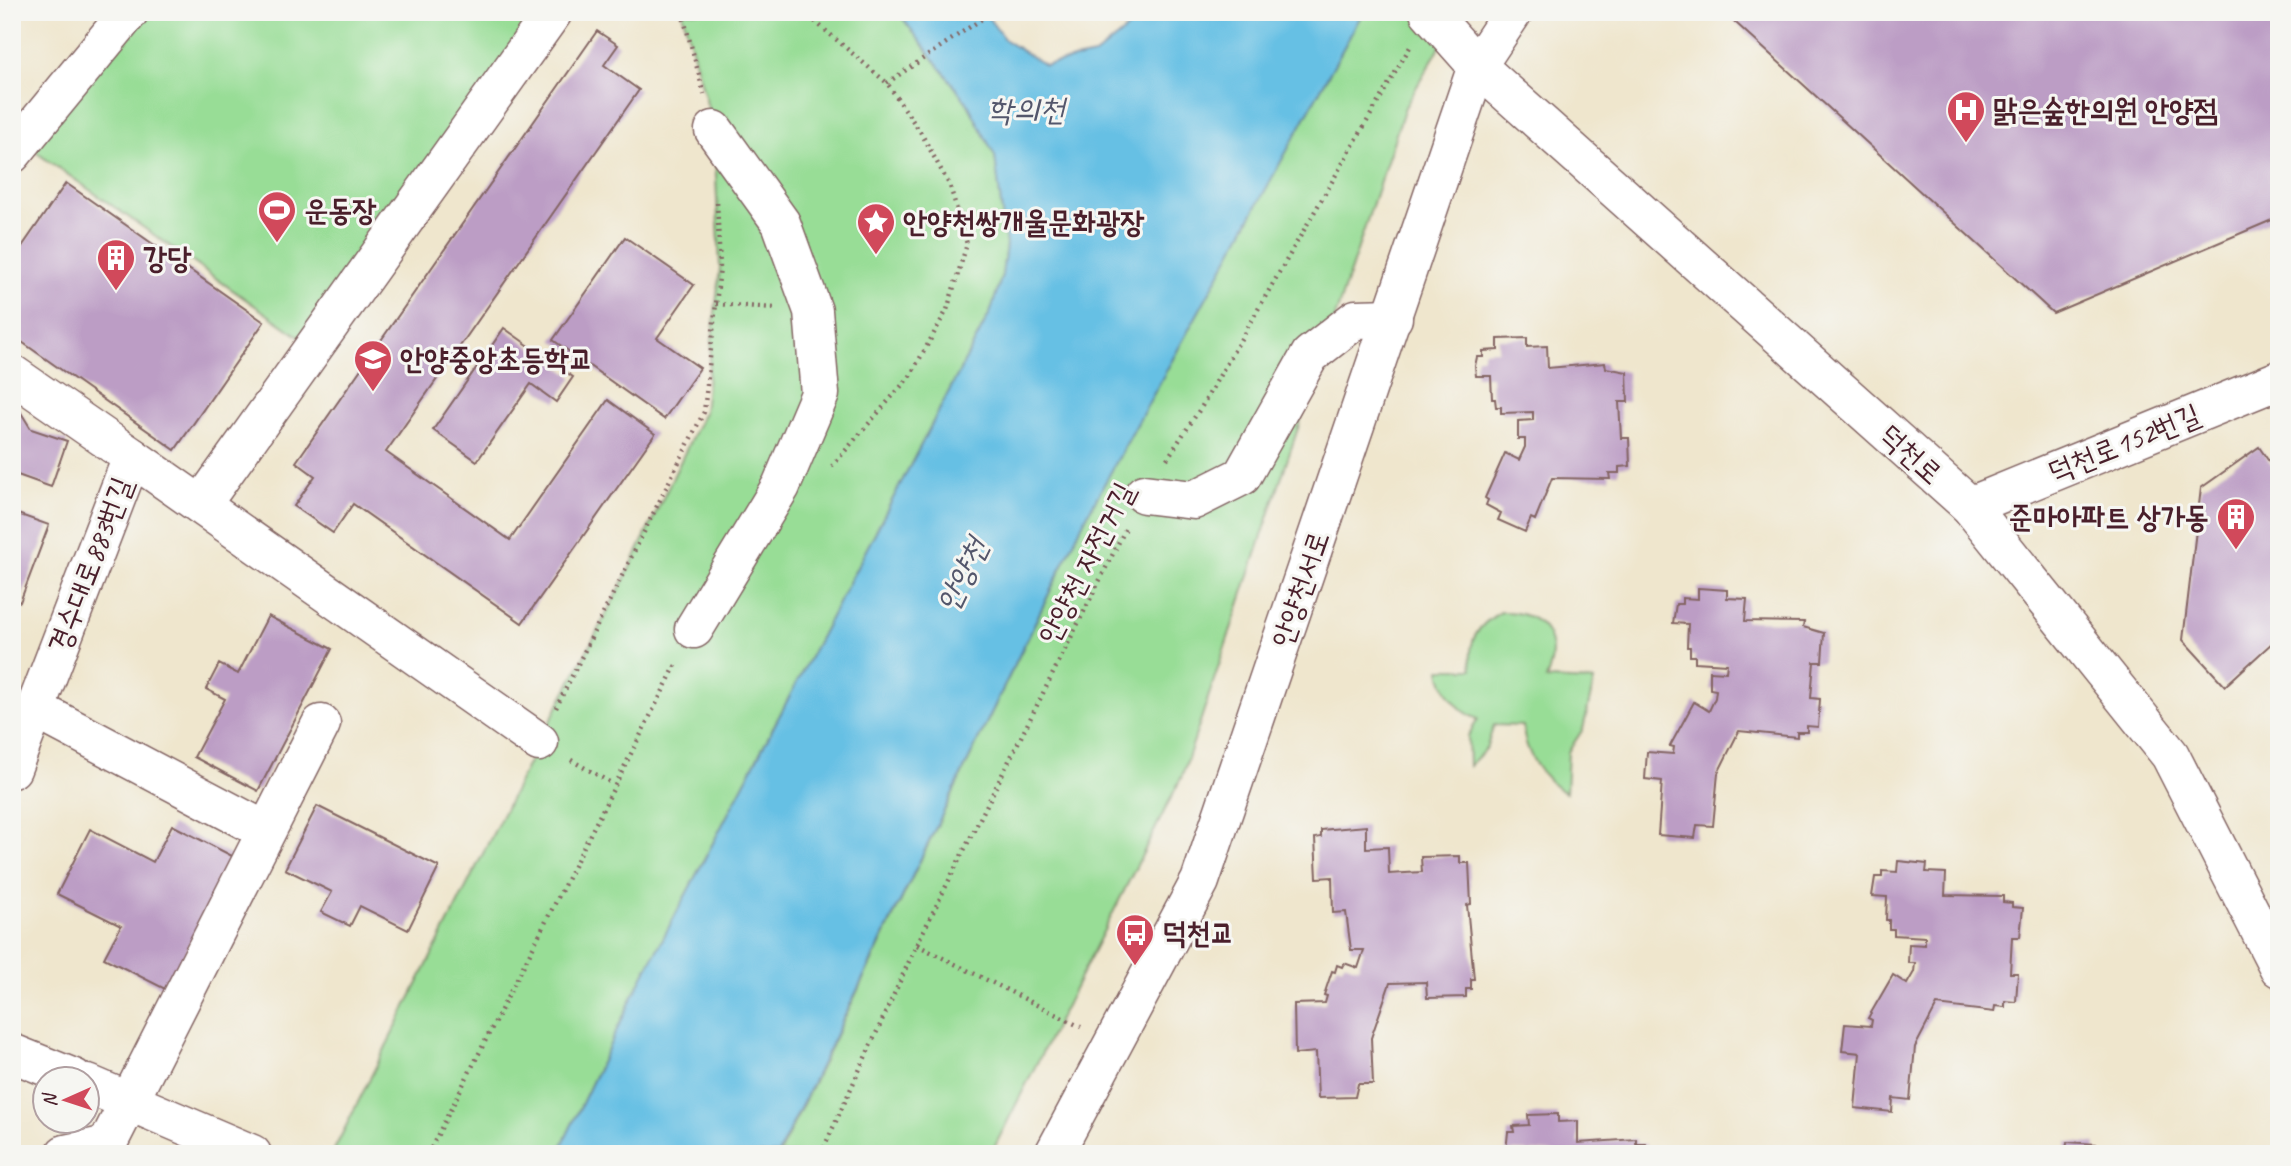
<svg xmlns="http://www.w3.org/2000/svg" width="2291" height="1166" font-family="Caveat,'Poor Story',sans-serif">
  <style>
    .green { fill: #98dd96; stroke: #717e60; stroke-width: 2 }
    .water { fill: #66c0e4; stroke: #587088; stroke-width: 2 }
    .building { fill: #bc9dc5 }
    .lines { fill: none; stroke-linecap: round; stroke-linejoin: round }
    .minor-casing { stroke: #846564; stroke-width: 41 }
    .path { stroke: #846564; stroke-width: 4.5; stroke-dasharray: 2 5; stroke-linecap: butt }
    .minor { stroke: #fff; stroke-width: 38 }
    .labels { text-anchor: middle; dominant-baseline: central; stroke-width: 6; stroke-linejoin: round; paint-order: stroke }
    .poi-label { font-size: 30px; font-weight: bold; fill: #4a1f2b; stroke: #f6f6f2; text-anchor: start }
    .street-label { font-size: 30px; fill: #4a1f2b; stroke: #f6f6f2 }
    .water-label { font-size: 32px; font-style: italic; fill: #54576c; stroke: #f6f6f2 }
  </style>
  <rect width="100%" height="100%" fill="#f6f6f2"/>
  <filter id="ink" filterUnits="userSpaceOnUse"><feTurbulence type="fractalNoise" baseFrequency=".0143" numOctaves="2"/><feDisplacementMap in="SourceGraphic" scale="14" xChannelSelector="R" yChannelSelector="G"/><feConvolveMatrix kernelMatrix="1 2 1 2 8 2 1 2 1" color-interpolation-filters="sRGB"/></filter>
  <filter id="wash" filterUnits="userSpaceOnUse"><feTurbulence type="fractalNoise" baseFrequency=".00686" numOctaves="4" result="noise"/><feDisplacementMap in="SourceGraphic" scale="28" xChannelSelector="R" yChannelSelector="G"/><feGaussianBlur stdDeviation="1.57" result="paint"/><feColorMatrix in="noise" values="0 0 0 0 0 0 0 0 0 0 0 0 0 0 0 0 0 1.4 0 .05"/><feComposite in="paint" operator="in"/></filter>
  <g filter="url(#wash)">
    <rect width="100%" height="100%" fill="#efe6cd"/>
    <g class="green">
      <path d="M129,12H553L314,347L20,141Z"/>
      <path d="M682,12H898L968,104L995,156L1006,245L1002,275L991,311L634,994L558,1154H332L539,742L625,578L704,412L720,268L714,130Z"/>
      <path d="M1363,12H1460L1405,107L1182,776L991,1154H779L1085,519Z"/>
      <path d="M1501,612C1544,611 1562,640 1546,679L1594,681L1583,729L1568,752L1566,793C1543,781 1524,752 1523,726L1494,725L1486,749L1469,766L1468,736L1478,719C1458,712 1442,689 1440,669H1472C1467,641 1477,625 1501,612Z"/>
    </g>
    <path class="water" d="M898,12H984L1005,40L1045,65L1095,55L1148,12H1363L1085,519L778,1154H558L634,994L991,311L1002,275L1006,245L995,156L968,104Z"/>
    <g id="blocks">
      <g class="building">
        <path d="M1724,12H2279V217L2053,313Z"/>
        <path d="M597,31L618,45L604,65L639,90L386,452L510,540L608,400L655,434L522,623L353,504L333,533L294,506L315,476L296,462Z"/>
        <path d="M66,183L264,322L175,450L12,335V261Z"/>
        <path d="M625,237L694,285L657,338L700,368L664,419L553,340Z"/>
        <path d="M504,328L573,377L556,402L531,384L477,461L433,430Z"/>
        <path d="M1527,338V347L1547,346L1548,368L1605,363L1606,368L1627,372L1628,402H1619L1621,438H1629L1630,466L1619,467V473H1609L1610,479L1552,478L1535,520L1531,518L1525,532L1498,520L1501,513L1486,505L1488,500L1485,498L1505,453L1519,460L1525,447V439H1518V421L1533,420V412L1501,413V407H1496L1495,399H1492L1491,376H1476L1475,366L1477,357H1483V351L1498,350V339Z"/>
        <path d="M12,398L31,429L67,441L51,487L12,473Z"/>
        <path d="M2259,447L2279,476V614L2273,642L2225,686L2183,640L2201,488Z"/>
        <path d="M12,512L49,525L20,602L12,599Z"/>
        <path d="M1698,588L1727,590V598L1747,599L1745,621L1804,622L1803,627L1824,633L1822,662H1814L1811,698L1820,699L1818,727L1807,726V732H1797V737L1739,731L1718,773L1713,826L1697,825L1695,838L1658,835L1662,781L1645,779L1647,752L1673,754L1674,747L1670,746L1694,702L1709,711L1715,698L1716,690L1710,689V671L1726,672L1727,664L1695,662V656H1690V647H1687L1688,624L1673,623L1676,604H1682V598L1698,599Z"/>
        <path d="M268,616L332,649L258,791L194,757L225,699L206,689L219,664L238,674Z"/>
        <path d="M317,806L439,867L408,930L360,906L350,926L321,912L332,892L285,869Z"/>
        <path d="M172,825L234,857L167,990L104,958L121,926L57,894L90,829L153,862Z"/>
        <path d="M1366,826V848L1388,847L1389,874L1422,872L1421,857L1460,856V863H1469L1471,904L1467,905L1474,979H1471V989H1466V997L1427,998L1426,982L1390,983L1371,1038L1373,1084H1358L1355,1097L1318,1098L1316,1052L1295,1054L1294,1004L1325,1003L1327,996L1324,995L1332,971L1335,972L1337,965L1342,967L1344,963L1358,968L1364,950H1351L1346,912L1333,913L1332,877L1317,878L1315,838L1321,837V830Z"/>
        <path d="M1898,861L1927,864L1926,872L1946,873L1945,895L2003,896V902L2012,903V907L2023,908L2020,937H2012L2010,973H2018L2016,1002L2005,1001V1007L1995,1006L1994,1012L1937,1005L1915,1047L1910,1100L1893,1098L1892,1112L1855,1108L1860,1053L1842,1051L1845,1024L1871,1026L1872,1020L1868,1018L1893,975L1907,984L1914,972L1915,963H1908L1909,944L1925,945V937L1894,935V929H1889V920H1886L1887,897L1872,896L1875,877H1882V871L1897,872Z"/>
        <path d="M1558,1114V1122L1578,1121V1143L1636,1139V1144H1646L1647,1149L1657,1148V1154L1506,1151L1508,1132H1514L1513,1126L1529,1125L1528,1115Z"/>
        <path d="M2067,1142L2096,1144L2095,1154H2066Z"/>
      </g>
    </g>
  </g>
  <g filter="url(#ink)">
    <use href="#blocks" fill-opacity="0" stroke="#846564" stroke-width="2"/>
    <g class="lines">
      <defs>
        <g id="minor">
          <path d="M1429,12L1477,66L1970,506L2170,755L2279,968"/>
          <path d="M12,154L129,12"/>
          <path d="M12,374L132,457L12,769"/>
          <path d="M132,457L539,742"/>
          <path d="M1144,494L1194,500L1242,476L1310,355L1356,319L1393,318"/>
          <path d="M201,505L553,12"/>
          <path d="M1970,506L2279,380"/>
          <path d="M694,629L781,486L820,394L813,311L781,223L714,130"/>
          <path d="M35,709L266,831"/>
          <path d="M12,1053L74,1078"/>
          <path d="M88,1084L252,1154"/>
          <path d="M65,1154L107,1145L321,724"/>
          <path d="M1054,1154L1200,881L1477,66L1513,12"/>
        </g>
      </defs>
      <use href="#minor" class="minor-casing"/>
      <g class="path">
        <path d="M682,12L704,94"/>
        <path d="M804,12L887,83L921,133L950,186L967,244L947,310L910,376L832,466"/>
        <path d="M887,83L992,12"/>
        <path d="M716,304L774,308"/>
        <path d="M1167,459L1202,406L1410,47"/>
        <path d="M556,708L704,412L720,268L717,200"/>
        <path d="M571,760L613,784"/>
        <path d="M917,945L1081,1027"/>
        <path d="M428,1154L678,661"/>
        <path d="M821,1154L917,944L1127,526"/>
      </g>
      <use href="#minor" class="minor"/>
    </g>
  </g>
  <defs>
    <symbol id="hospital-pin" viewBox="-11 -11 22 30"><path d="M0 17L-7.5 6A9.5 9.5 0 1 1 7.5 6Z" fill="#d1495b" stroke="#f6f6f2"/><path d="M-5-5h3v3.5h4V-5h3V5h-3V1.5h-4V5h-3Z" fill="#fff"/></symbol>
    <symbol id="stadium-pin" viewBox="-11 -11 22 30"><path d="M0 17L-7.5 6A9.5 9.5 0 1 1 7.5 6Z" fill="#d1495b" stroke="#f6f6f2"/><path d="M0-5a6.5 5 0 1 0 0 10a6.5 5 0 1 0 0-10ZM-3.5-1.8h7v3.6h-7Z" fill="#fff"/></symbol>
    <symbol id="sight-pin" viewBox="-11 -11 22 30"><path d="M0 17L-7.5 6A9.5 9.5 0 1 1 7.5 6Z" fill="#d1495b" stroke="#f6f6f2"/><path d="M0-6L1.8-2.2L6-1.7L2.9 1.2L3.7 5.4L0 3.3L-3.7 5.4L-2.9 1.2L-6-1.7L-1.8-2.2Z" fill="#fff"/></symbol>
    <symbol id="building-pin" viewBox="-11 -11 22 30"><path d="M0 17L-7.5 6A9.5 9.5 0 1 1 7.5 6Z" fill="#d1495b" stroke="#f6f6f2"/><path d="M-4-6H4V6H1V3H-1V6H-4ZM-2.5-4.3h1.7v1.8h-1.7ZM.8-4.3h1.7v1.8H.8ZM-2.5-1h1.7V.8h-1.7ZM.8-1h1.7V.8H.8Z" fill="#fff"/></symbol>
    <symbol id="school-pin" viewBox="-11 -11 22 30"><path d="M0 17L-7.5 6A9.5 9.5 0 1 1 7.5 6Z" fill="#d1495b" stroke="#f6f6f2"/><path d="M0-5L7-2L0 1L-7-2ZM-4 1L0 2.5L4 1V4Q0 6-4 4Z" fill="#fff"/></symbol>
    <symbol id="bus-pin" viewBox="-11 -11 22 30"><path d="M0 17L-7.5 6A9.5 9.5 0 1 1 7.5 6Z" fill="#d1495b" stroke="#f6f6f2"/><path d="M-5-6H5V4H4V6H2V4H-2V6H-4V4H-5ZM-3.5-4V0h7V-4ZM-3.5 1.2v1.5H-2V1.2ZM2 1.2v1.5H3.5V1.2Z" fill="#fff"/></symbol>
  </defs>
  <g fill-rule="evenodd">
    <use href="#hospital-pin" x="1944" y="88" width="44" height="60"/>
    <use href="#stadium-pin" x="255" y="188" width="44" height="60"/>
    <use href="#sight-pin" x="854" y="200" width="44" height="60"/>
    <use href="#building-pin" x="94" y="236" width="44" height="60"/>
    <use href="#school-pin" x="351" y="337" width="44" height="60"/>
    <use href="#building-pin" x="2214" y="495" width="44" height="60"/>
    <use href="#bus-pin" x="1113" y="911" width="44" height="60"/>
  </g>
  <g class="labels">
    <g class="poi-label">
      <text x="1993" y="110">맑은숲한의원 안양점</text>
      <text x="304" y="210">운동장</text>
      <text x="903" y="222">안양천쌍개울문화광장</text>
      <text x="143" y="258">강당</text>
      <text x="400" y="359">안양중앙초등학교</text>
      <text x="2209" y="517" text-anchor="end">준마아파트 상가동</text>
      <text x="1162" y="933">덕천교</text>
    </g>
    <g class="street-label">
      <text transform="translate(2124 443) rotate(-22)">덕천로152번길</text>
      <text transform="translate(1911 454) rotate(42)">덕천로</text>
      <text transform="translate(1086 563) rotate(-63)">안양천 자전거길</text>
      <text transform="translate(90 565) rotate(-69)">경수대로883번길</text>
      <text transform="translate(1300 589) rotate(-71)">안양천서로</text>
    </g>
    <g class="water-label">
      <text x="1026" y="109">학의천</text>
      <text transform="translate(962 575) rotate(-64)">안양천</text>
    </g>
  </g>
  <rect width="2291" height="1166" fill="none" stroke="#f6f6f2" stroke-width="42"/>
  <g transform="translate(66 1100) rotate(267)"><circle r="33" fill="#f6f6f2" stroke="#b1a0a2" stroke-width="2"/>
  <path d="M0-5L12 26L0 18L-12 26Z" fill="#d1495b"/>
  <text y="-10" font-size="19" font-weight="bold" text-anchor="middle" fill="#4a1f2b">N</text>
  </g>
</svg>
